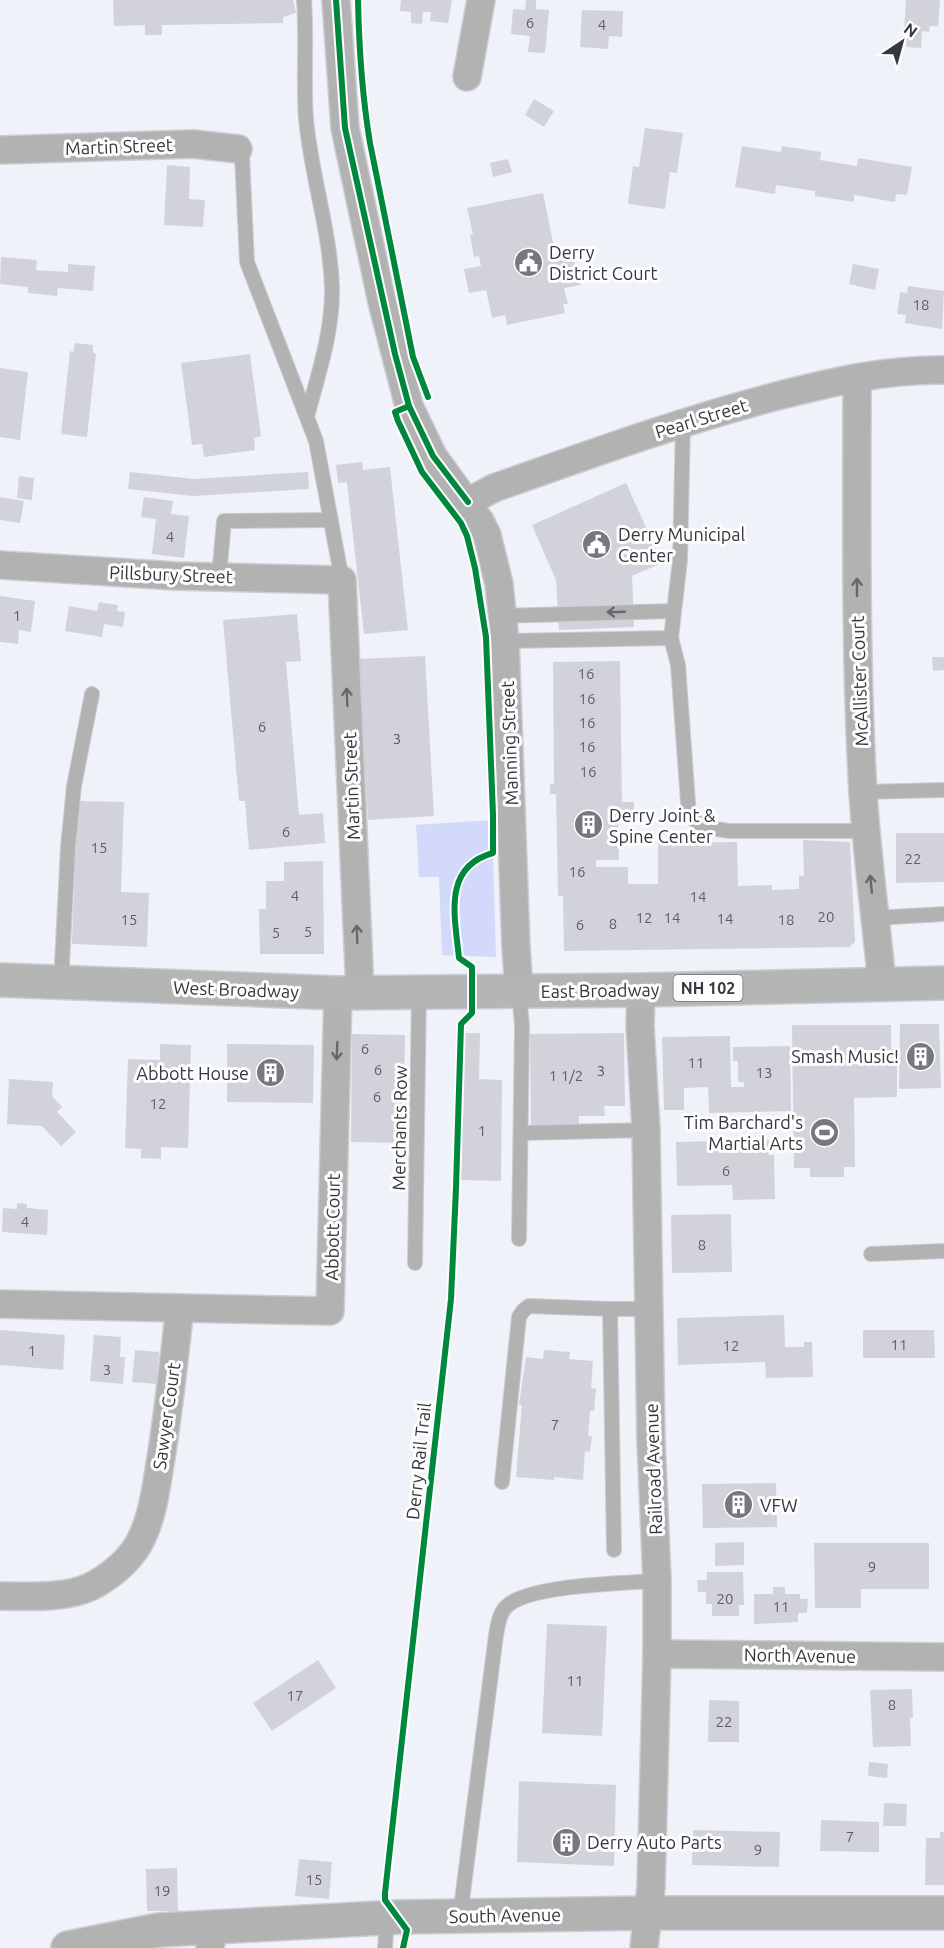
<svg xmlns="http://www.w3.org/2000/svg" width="944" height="1948" font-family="Ubuntu,sans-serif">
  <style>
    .green { fill: #d2d9fb }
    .building { fill: #d2d3da }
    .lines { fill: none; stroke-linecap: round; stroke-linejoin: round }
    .service-casing { stroke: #cbcdd3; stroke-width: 16 }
    .minor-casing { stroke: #cbcdd3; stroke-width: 30 }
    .tertiary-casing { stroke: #cbcdd3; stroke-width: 36 }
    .primary-casing { stroke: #cbcdd3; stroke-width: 36 }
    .service { stroke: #b2b2b2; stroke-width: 14 }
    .minor { stroke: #b2b2b2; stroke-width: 27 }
    .tertiary { stroke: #b2b2b2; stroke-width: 33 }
    .primary { stroke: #b4b6b6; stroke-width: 33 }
    .cycleway-casing { stroke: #fdfdfd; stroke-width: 10 }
    .cycleway { stroke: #00873e; stroke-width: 6 }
    .oneway { stroke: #67686c }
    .labels { text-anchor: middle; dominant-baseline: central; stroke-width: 6; stroke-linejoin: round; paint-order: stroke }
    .number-label { font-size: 15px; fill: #5c5e65 }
    .shield { fill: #fdfdfd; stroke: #717277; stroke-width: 1.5 }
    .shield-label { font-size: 16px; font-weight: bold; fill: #35373e }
    .street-label { font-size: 18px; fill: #35373e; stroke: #fdfdfd }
    .poi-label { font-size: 18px; fill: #35373e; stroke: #fdfdfd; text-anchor: start }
  </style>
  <rect width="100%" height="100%" fill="#f0f2f9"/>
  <path class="green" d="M492,820L496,957L442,955L439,877H419L416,825Z"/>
  <g class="building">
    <path d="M113,0H293L296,13L283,17V23L162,25V35H145V25L114,26Z"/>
    <path d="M401,0H452L448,23L430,21L431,12H423L422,24L411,23V12L400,11Z"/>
    <path d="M526,0H536V9L549,10L545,53L528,52L530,36L511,34L513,9L525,10Z"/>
    <path d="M906,0H940L938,26H930L929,32L922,31L921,48L906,47L907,30H904Z"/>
    <path d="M582,10L623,11L622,37L609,36L608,49L580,47Z"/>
    <path d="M534,99L554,111L544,127L525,115Z"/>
    <path d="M645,128L683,133L677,173L670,172L665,209L628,204L633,166L639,167Z"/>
    <path d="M742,146L781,152L782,146L821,152L820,160L857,166L858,158L912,167L907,195L896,194L895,202L854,195V202L815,196V191L776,185L775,194L735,187Z"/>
    <path d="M508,159L512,172L493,177L490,163Z"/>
    <path d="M167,165L190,167L189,199L205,200L203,227L164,225Z"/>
    <path d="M543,193L556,257L573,254L580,285L564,288L568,304H563L565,313L507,325L505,315L492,318L486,290L469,293L464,269L481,266L479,256L474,257L470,235L473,234L467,208Z"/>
    <path d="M1,257L37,260L36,270L68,272V264L95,266L93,291L58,288L57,296L28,293V287L0,284Z"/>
    <path d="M853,264L879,269L875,290L849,284Z"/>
    <path d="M908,286L944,291L942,329L905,323L906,315L897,314L900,292L907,293Z"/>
    <path d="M75,343L93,345V353L96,354L87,437L61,434L70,351L73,352Z"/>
    <path d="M250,354L261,436L254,438L255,450L204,457L202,444L192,445L181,363Z"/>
    <path d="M0,368L28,372L20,440L0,437Z"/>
    <path d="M362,462L363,470L390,467L408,630L364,634L347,482L338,483L336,465Z"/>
    <path d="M130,472L194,479L308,472L309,489L193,496L128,489Z"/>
    <path d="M19,476L34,478L32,500L17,498Z"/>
    <path d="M626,483L662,563L632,576L634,627L559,630L556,580L532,525Z"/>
    <path d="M0,497L24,501L20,523L0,520Z"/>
    <path d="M144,497L173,501L171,514L189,516L184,558L152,554L156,519L141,517Z"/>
    <path d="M0,596L35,601L31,632L19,630L18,644L0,642Z"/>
    <path d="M99,602L118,605L117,611L125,612L123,627L104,624L102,637L65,631L69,606L97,611Z"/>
    <path d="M297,614L301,661L286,662L299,815L323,813L325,843L249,850L245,801H239L223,620Z"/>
    <path d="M425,656L434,816L368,820L359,659Z"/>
    <path d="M932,657H944V670L933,671Z"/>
    <path d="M620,661L622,802H634V815H618L619,860H596V867H628V884H658V843L737,842L738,886L772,885V890L799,889V876H804L803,840L850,842L855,942L849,947L564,951L563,896H558L556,794H550V784H554L553,662Z"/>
    <path d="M77,801L124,802L121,892L149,893L147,947L72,944Z"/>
    <path d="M896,833H944V882L896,883Z"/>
    <path d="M323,861L324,954H260L259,909H266V881H284V862Z"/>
    <path d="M900,1024H939L941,1088L899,1089Z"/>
    <path d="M792,1025H891V1049H897V1097L854,1098L855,1167H844V1177H810V1168H794Z"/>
    <path d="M463,1033H480L479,1079L502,1080L501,1181L461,1180Z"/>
    <path d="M624,1033L625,1106H604L605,1116H579V1127H531L530,1034Z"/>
    <path d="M352,1034L405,1035L403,1143L351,1142Z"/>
    <path d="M730,1036L731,1087H744V1082H738V1061H733V1047L790,1046L791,1111L709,1113L708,1087L684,1088V1110H664L662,1037Z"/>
    <path d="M160,1044L191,1045L188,1148L161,1147V1159L141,1158V1149L125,1148L128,1059L160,1060Z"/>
    <path d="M227,1044L314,1045L313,1103L227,1102Z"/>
    <path d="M9,1079L53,1082L52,1096L62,1107L57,1112L76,1132L61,1146L42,1126L7,1124Z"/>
    <path d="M769,1140V1155H774L775,1199L733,1200L732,1185L677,1186L676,1142Z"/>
    <path d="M17,1203L27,1204V1208L48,1210L47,1235L2,1232L3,1208L17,1209Z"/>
    <path d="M731,1214L732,1272L672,1273L671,1215Z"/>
    <path d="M784,1315L785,1347H804V1342H812L813,1377L766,1378L765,1362L678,1365L677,1318Z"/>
    <path d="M0,1330L65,1335L63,1370L0,1365Z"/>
    <path d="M863,1330H934L935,1358H863Z"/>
    <path d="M94,1335L121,1337L120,1357H125L123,1384L90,1381Z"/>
    <path d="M135,1350L159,1352L157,1384L132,1382Z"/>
    <path d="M544,1350L570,1352L569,1359L593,1361L591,1388L596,1389L594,1411H590L588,1436H592L590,1452L585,1451L583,1480L554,1477V1480L516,1477L522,1405H519L526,1357L543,1359Z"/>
    <path d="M776,1483L777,1527L703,1528L702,1484Z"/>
    <path d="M744,1542V1565L715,1566V1543Z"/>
    <path d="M814,1543H929V1589H861V1608H815Z"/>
    <path d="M707,1572H743L744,1605H739V1616H712V1604H706V1592H698L697,1580H707Z"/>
    <path d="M773,1587H785V1594H800V1599H808L807,1613H798V1622L754,1624V1594H773Z"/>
    <path d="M547,1624L607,1626L602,1736L542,1733Z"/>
    <path d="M318,1660L336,1688L272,1731L253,1703Z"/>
    <path d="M912,1689L913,1718H910L911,1746L873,1747L870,1690Z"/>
    <path d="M709,1700L739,1701V1742H708Z"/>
    <path d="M869,1762L888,1764L887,1778L868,1776Z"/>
    <path d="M519,1781L616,1785L614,1866L517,1862Z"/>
    <path d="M884,1803L907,1804L906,1826H883Z"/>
    <path d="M821,1820L879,1822V1852L820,1851Z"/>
    <path d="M693,1830L780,1832L779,1867L692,1865Z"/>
    <path d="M940,1832H944V1885H925L926,1838H940Z"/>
    <path d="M299,1859L332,1862L329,1899L295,1896Z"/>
    <path d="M177,1868L178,1911H147L146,1869Z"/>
  </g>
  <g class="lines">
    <defs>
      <g id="service">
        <path d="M304,0C307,40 303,80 306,119C311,175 330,230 332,287C333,331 318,375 307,417"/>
        <path d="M238,149L242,156L247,262L316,441L342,580"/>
        <path d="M219,576L224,521L331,520"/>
        <path d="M503,616L674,611"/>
        <path d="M671,638L678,665L689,816C702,827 714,829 730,831H866"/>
        <path d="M505,641L671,638L680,560L683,422"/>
        <path d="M863,792L944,790"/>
        <path d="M875,918L944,914"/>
        <path d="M61,983L68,847L74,786L92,694"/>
        <path d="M519,991L522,1026L519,1239"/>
        <path d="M521,1133L646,1130"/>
        <path d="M871,1254L944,1251"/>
        <path d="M415,1263L419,992"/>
        <path d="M502,1482L519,1317L523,1311L529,1306L610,1309"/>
        <path d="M614,1550L610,1309H648"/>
        <path d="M460,1916L496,1635C498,1625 499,1613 507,1606C529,1585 624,1583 657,1581"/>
        <path d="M385,1948L387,1918"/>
      </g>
      <g id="minor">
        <path d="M336,0L345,128L382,302L409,406L433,456L480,521L487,535L499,584L505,641L516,947L519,991"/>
        <path d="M467,77L481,0"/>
        <path d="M0,150L193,144L238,149"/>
        <path d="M857,378C857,516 855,655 863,793C867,857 876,920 882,984"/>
        <path d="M468,502L494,488C588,455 681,421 777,396C832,382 887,369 944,370"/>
        <path d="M0,565L176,576L342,580L360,992"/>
        <path d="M641,990L640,1026L646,1130L651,1440L657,1581V1654L651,1887L644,1948"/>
        <path d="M0,1304L180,1308C174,1358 169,1408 161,1458C156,1487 153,1519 138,1545C127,1563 108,1578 90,1587C63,1599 29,1596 0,1596"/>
        <path d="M180,1308L330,1311L338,993"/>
        <path d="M657,1654L944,1657"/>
        <path d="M210,1948L214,1927"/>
      </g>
      <path id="tertiary" d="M68,1948L159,1930L399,1917L648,1913H944"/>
      <path id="primary" d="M0,980L338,993L641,990L944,983"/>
    </defs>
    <use href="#service" class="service-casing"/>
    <use href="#minor" class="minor-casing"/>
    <use href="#tertiary" class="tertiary-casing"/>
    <use href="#primary" class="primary-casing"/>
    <use href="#service" class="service"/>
    <use href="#minor" class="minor"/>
    <use href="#tertiary" class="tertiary"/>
    <use href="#primary" class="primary"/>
    <defs>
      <g id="cycleway">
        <path d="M336,0L345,128L395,354L409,406L433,456L468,502"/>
        <path d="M358,0C359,48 362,95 370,143L413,357L428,397"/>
        <path d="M403,1948L407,1930L385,1900V1893L451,1299L456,1188L461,1024L472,1013V967L459,958C455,917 442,867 493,853V815L486,637L475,568L467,536L461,523L422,472L398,421L395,412L409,406"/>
      </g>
    </defs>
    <use href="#cycleway" class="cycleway-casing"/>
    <use href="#cycleway" class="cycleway"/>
  </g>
  <defs><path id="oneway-shaft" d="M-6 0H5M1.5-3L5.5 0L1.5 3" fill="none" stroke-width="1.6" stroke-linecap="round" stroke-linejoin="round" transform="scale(1.5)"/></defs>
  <g class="oneway">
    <use href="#oneway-shaft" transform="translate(857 587) rotate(-90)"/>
    <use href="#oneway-shaft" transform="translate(616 612) rotate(178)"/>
    <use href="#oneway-shaft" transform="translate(347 697) rotate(-92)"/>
    <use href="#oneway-shaft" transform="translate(871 884) rotate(-96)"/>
    <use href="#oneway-shaft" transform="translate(357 934) rotate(-92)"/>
    <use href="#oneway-shaft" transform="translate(337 1051) rotate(92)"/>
  </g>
  <defs>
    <symbol id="civic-disc" viewBox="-11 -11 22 22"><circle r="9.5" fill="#76787f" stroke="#fdfdfd"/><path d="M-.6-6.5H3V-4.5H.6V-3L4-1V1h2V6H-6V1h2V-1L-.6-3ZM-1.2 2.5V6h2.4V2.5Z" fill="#fff"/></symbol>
    <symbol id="building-disc" viewBox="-11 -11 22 22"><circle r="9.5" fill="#76787f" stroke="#fdfdfd"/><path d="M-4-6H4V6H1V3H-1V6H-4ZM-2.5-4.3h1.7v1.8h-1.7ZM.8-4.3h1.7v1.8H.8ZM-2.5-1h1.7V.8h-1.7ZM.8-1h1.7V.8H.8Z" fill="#fff"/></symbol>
    <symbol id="stadium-disc" viewBox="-11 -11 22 22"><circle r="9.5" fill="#76787f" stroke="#fdfdfd"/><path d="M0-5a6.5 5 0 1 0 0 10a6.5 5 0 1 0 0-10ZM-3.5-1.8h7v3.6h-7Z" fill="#fff"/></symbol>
  </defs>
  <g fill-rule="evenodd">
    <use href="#civic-disc" x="512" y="246" width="33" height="33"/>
    <use href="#civic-disc" x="580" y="528" width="33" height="33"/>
    <use href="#building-disc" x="572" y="808" width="33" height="33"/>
    <use href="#building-disc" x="904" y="1040" width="33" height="33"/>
    <use href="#building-disc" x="254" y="1056" width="33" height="33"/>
    <use href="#stadium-disc" x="808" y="1116" width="33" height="33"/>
    <use href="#building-disc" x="722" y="1488" width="33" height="33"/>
    <use href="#building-disc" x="550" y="1826" width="33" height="33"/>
  </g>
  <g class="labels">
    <g class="number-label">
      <text x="530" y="22">6</text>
      <text x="602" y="24">4</text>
      <text x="921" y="304">18</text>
      <text x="170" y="536">4</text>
      <text x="17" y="615">1</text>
      <text x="586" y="673">16</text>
      <text x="587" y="698">16</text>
      <text x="587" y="722">16</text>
      <text x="262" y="726">6</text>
      <text x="397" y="738">3</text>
      <text x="587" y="746">16</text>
      <text x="588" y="771">16</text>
      <text x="286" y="831">6</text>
      <text x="99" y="847">15</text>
      <text x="913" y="858">22</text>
      <text x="577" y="871">16</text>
      <text x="295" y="895">4</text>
      <text x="698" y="896">14</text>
      <text x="826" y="916">20</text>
      <text x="644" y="917">12</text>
      <text x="672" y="917">14</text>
      <text x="725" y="918">14</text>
      <text x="129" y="919">15</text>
      <text x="786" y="919">18</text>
      <text x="613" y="923">8</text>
      <text x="580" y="924">6</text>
      <text x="308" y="931">5</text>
      <text x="276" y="932">5</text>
      <text x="365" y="1048">6</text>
      <text x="696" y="1062">11</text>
      <text x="378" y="1069">6</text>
      <text x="601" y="1070">3</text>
      <text x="764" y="1072">13</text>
      <text x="566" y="1075">1 1/2</text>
      <text x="377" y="1096">6</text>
      <text x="158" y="1103">12</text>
      <text x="482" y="1130">1</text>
      <text x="726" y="1170">6</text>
      <text x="25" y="1221">4</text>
      <text x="702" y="1244">8</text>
      <text x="899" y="1344">11</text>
      <text x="731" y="1345">12</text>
      <text x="32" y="1350">1</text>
      <text x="107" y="1369">3</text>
      <text x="555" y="1424">7</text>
      <text x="872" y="1566">9</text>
      <text x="725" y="1598">20</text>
      <text x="781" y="1606">11</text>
      <text x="575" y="1680">11</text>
      <text x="295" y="1695">17</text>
      <text x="892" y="1704">8</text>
      <text x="724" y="1721">22</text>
      <text x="850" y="1836">7</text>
      <text x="758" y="1849">9</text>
      <text x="314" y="1879">15</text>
      <text x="162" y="1890">19</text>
    </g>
    <rect class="shield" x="673.5" y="975" width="69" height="26" rx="4.5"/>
    <g class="shield-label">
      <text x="708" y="988">NH 102</text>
    </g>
    <g class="street-label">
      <text transform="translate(119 146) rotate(-2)">Martin Street</text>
      <text transform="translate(701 418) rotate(-17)">Pearl Street</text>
      <text transform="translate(171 574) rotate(2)">Pillsbury Street</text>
      <text transform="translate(859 681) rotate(-92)">McAllister Court</text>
      <text transform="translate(509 743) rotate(-92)">Manning Street</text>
      <text transform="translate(351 786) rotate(-92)">Martin Street</text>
      <text transform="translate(236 989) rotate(2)">West Broadway</text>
      <text transform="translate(600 990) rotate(-1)">East Broadway</text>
      <text transform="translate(399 1128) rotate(-89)">Merchants Row</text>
      <text transform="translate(332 1227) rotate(-89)">Abbott Court</text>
      <text transform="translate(166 1416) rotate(-82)">Sawyer Court</text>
      <text transform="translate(418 1461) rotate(-84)">Derry Rail Trail</text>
      <text transform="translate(653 1469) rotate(-92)">Railroad Avenue</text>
      <text transform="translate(800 1655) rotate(1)">North Avenue</text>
      <text transform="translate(505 1915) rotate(-1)">South Avenue</text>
    </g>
    <g class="poi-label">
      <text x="549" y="252">Derry<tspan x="549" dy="21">District Court</tspan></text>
      <text x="618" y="534">Derry Municipal<tspan x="618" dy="21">Center</tspan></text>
      <text x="609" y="815">Derry Joint &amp;<tspan x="609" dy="21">Spine Center</tspan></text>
      <text x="899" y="1056" text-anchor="end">Smash Music!</text>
      <text x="249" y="1073" text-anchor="end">Abbott House</text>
      <text x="803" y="1122" text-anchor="end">Tim Barchard's<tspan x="803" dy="21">Martial Arts</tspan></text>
      <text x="760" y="1505">VFW</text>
      <text x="587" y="1842">Derry Auto Parts</text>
    </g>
  </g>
  <g transform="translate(902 42) rotate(36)" stroke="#fdfdfd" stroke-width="4.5" paint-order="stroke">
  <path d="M0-4.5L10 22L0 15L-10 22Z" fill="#35373e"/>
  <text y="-9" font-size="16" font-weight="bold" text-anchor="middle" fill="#35373e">N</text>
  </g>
</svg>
